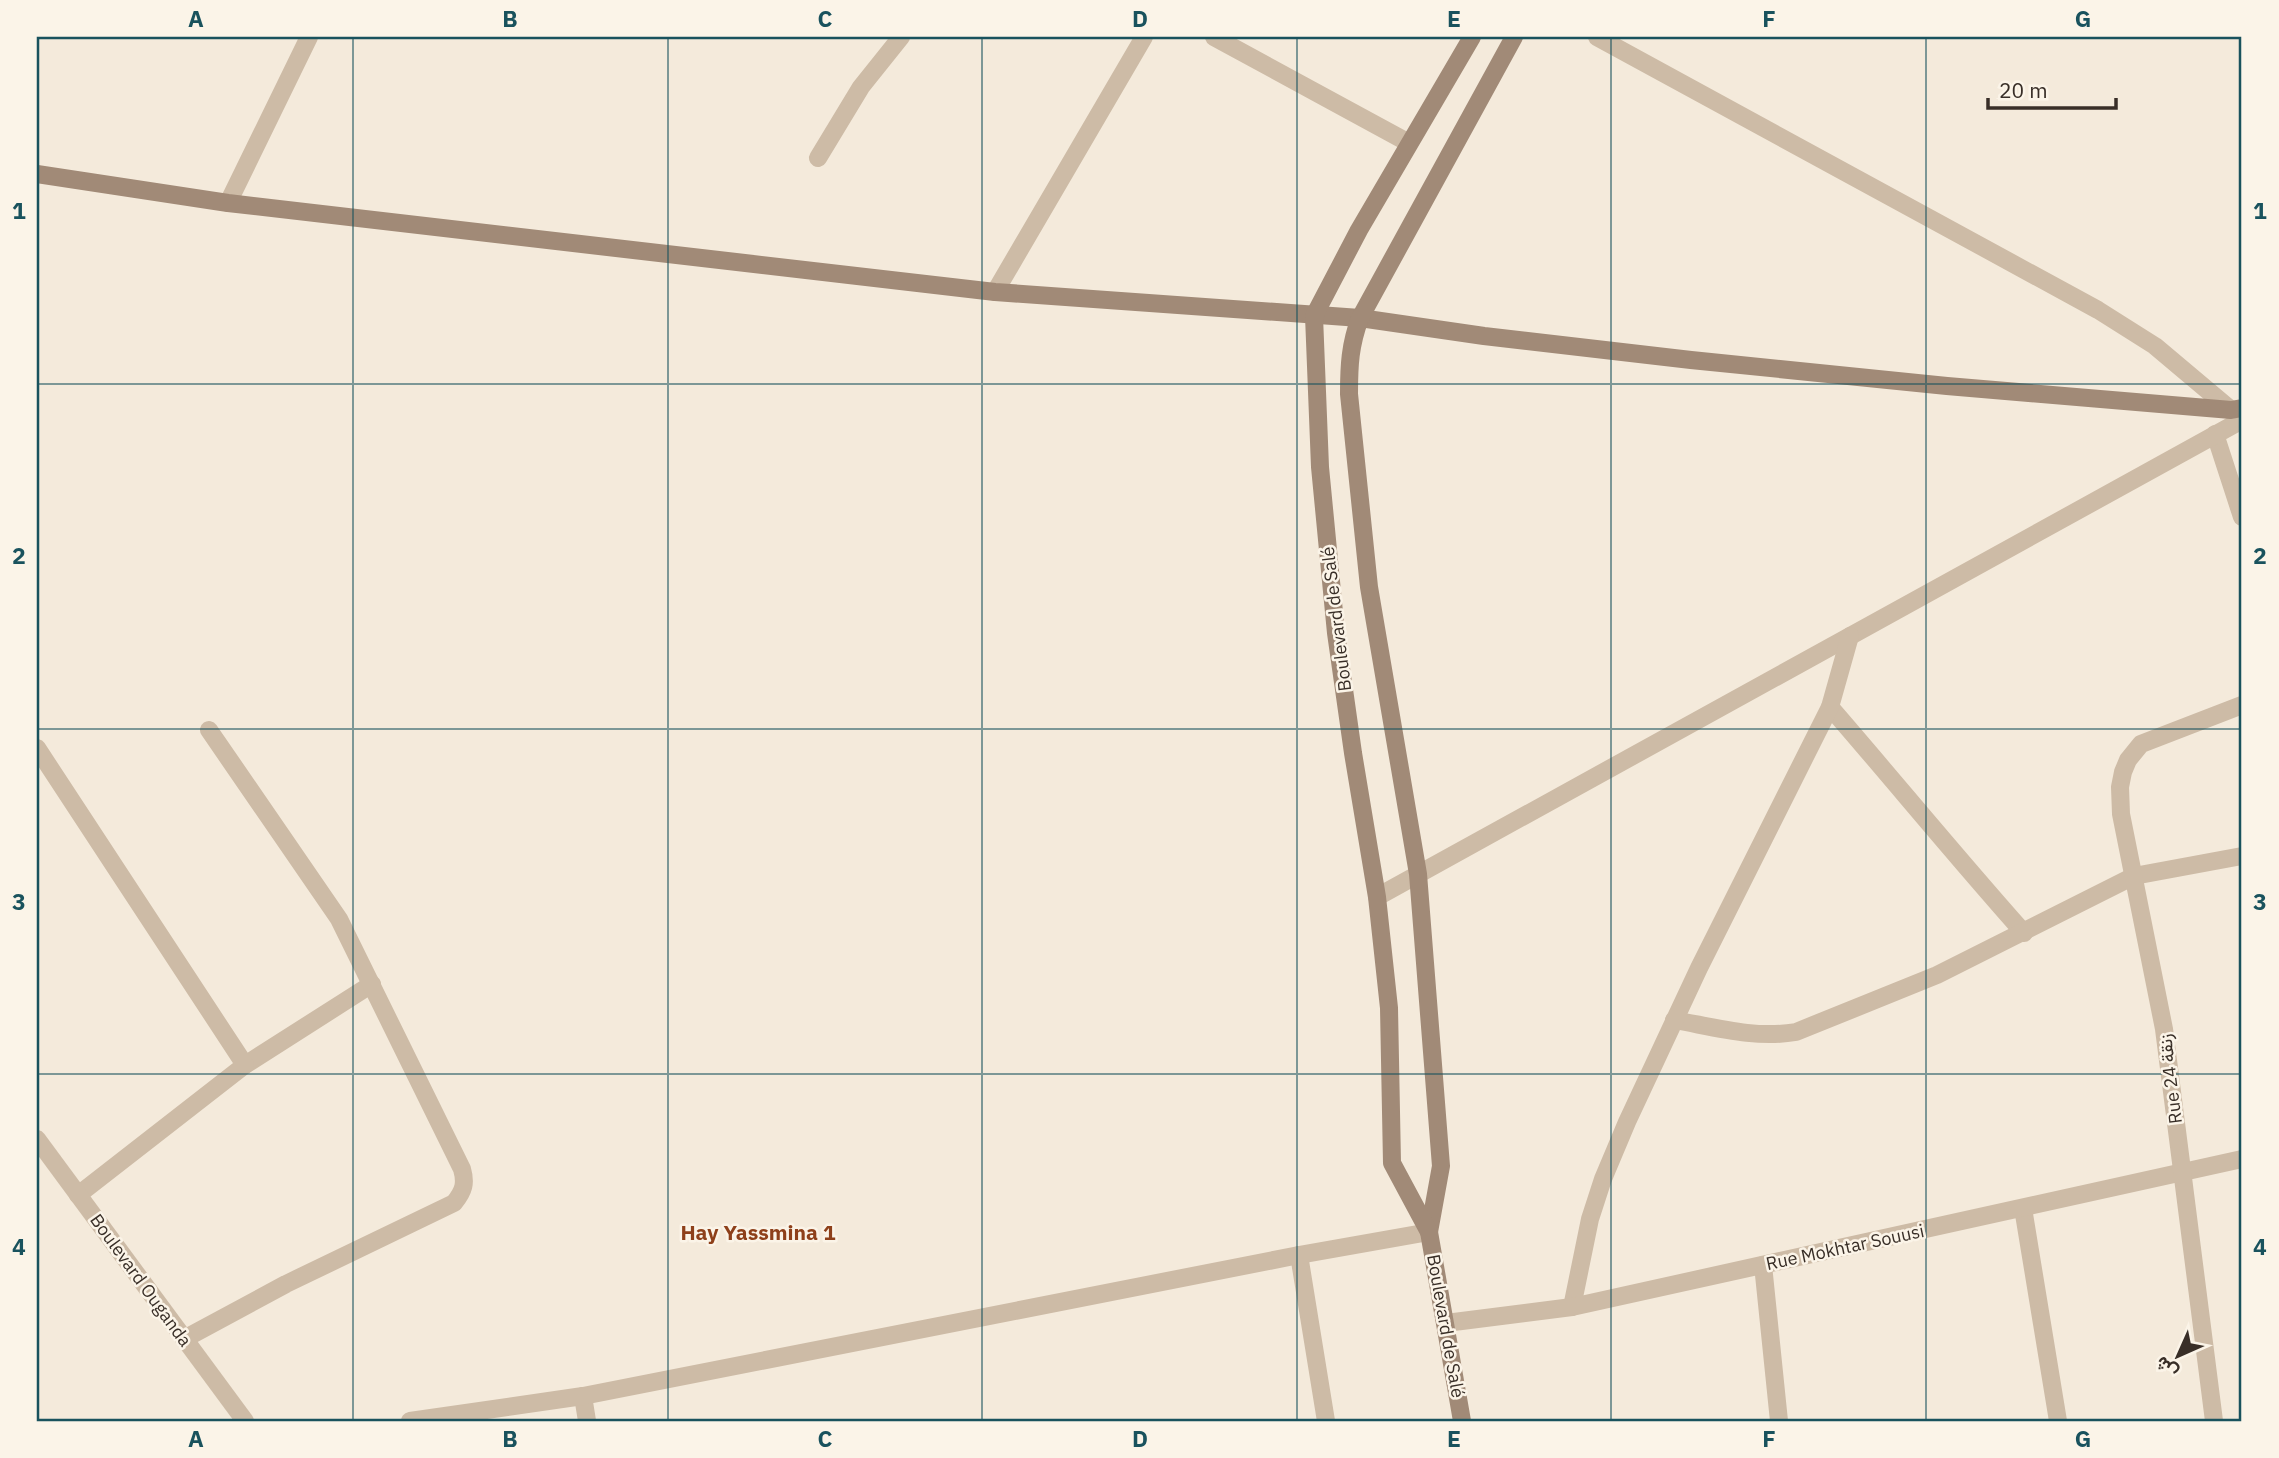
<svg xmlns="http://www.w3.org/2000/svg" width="2279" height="1458" font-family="'IBM Plex Sans',Vazirmatn,sans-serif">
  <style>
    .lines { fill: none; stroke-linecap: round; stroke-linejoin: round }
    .lane { stroke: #cdbba6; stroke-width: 18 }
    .street { stroke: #cdbba6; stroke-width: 18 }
    .secondary { stroke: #a18a77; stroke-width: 18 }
    .grid { fill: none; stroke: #19525d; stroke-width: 2; stroke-opacity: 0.55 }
    .labels { text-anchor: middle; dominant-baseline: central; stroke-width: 5; stroke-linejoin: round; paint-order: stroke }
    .street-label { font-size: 18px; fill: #382e27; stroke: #fbf4e8 }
    .quarter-label { font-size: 21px; font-weight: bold; fill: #8e401a; stroke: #fbf4e8 }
    .neatline { fill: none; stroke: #19525d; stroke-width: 2.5 }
    .grid-label { font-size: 23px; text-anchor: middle; font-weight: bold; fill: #19525d }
  </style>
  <rect width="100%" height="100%" fill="#f4eadb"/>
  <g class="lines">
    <g class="lane">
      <path d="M1214,37L1409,143"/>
      <path d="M818,158L861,87L901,37"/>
      <path d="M1830,707C1895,782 1958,859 2024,933"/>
      <path d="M1674,1020C1714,1027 1755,1039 1796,1032L1937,975L2134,876"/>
      <path d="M245,1065L372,984"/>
      <path d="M1299,1255L1326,1421"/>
      <path d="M184,1339L286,1284L454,1203C464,1191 466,1183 462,1169L339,919L209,730"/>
      <path d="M583,1396L587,1421"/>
      <path d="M410,1421L583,1396L1299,1255L1429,1232"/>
    </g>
    <g class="street">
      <path d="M1597,37L2098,310L2155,346L2231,410"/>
      <path d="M228,203L309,37"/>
      <path d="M995,292L1144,37"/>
      <path d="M2215,434L2242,517"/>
      <path d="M37,748L245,1065L78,1195"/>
      <path d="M2134,876L2242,856"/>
      <path d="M1377,897L2242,420"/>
      <path d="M37,1139L245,1421"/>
      <path d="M2023,1208L2058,1421"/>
      <path d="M1763,1265L1779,1421"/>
      <path d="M1572,1307L1590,1219L1603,1179L1627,1122L1699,968L1830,707L1850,636"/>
      <path d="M1446,1323L1572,1307L2242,1159"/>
      <path d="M2214,1421L2164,1029L2121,814L2120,787L2123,772L2128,760L2141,744L2242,705"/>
    </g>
    <g class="secondary">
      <path d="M37,174L228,203L995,292L1360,318L1484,336L1691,360L1947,386L2231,410L2242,408"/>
      <path d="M1429,1232L1441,1166L1418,874L1369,587L1349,394C1349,365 1350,345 1360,318L1514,37"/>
      <path d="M1462,1421L1429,1232L1392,1163L1389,1008L1377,897L1353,753L1336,633L1320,467L1314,316L1359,230L1472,37"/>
    </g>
  </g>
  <path class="grid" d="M353,37V1421M668,37V1421M982,37V1421M1297,37V1421M1611,37V1421M1926,37V1421M37,384H2242M37,729H2242M37,1074H2242"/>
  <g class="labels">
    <g class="street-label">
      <text transform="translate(1336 619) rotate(-97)">Boulevard de Salé</text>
      <text transform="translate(2170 1079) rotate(-97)">Rue 24 زنقة</text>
      <text transform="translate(1845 1247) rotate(-12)">Rue Mokhtar Souusi</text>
      <text transform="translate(141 1280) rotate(54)">Boulevard Ouganda</text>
      <text transform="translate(1446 1326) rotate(80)">Boulevard de Salé</text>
    </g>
    <g class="quarter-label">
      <text x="758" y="1232">Hay Yassmina 1</text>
    </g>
  </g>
  <rect width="2279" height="1458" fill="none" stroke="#fbf4e8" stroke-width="77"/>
  <g transform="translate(2178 1356) rotate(225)" stroke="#fbf4e8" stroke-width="5" paint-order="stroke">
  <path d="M0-5L12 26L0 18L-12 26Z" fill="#382e27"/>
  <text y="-10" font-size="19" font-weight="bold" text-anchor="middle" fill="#382e27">ش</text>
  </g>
  <path d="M1988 98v10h128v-10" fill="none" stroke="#382e27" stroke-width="3.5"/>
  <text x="1999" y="98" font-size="21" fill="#382e27" stroke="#fbf4e8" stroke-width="5" paint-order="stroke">20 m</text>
  <rect x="38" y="38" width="2202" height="1382" class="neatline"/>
  <g class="grid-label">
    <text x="196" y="27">A</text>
    <text x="510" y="27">B</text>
    <text x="825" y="27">C</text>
    <text x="1140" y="27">D</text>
    <text x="1454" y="27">E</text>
    <text x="1769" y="27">F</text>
    <text x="2083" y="27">G</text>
    <text x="19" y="219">1</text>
    <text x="2260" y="219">1</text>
    <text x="19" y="564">2</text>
    <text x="2260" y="564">2</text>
    <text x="19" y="910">3</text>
    <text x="2260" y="910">3</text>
    <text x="19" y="1255">4</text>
    <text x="2260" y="1255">4</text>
    <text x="196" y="1447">A</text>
    <text x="510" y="1447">B</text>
    <text x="825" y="1447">C</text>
    <text x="1140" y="1447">D</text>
    <text x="1454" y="1447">E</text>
    <text x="1769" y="1447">F</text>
    <text x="2083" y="1447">G</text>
  </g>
</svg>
